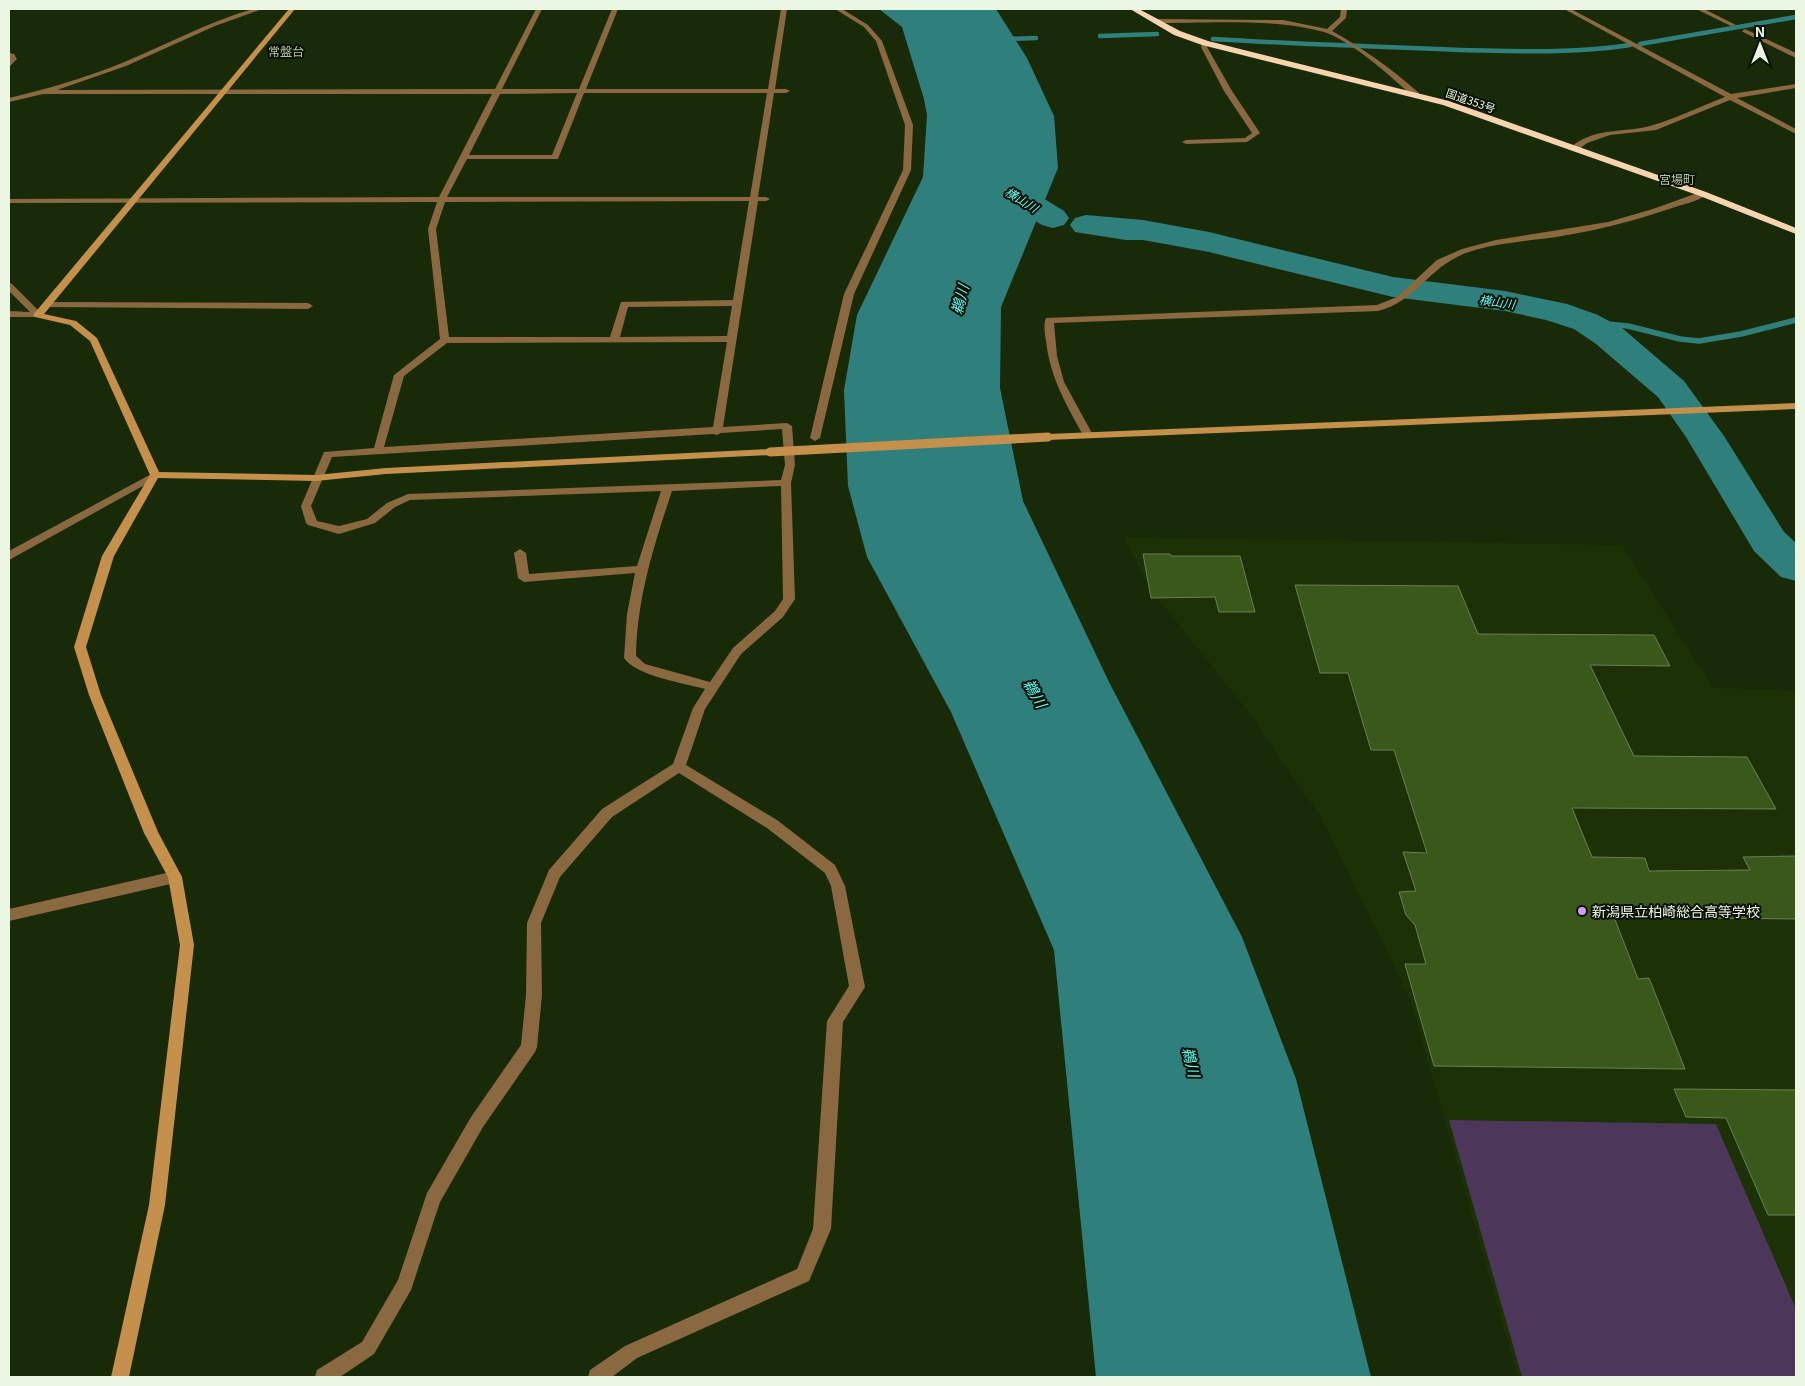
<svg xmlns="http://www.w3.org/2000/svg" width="1805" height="1386" font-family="Georgia,'Noto Sans JP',serif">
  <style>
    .built { fill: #1d3106 }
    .green { fill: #4c3659 }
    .water { fill: #2f807d }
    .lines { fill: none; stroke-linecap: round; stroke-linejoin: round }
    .stream-far1 { stroke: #2f807d; stroke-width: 4.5 }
    .stream { stroke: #2f807d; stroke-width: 5.5 }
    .river { fill: #2f807d; fill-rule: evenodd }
    .building { fill: #395819; stroke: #6b805a }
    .street { fill: #8a6940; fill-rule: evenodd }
    .secondary { fill: #c4904b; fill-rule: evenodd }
    .highway { fill: #f6d5ae; fill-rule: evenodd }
    .secondary-bridge { stroke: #c4904b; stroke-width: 9 }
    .poi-dot { fill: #d69bfa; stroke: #091004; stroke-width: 2 }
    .labels { text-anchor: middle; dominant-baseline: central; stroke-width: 4; stroke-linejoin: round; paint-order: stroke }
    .far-street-label { font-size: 11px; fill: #ebf7e2; stroke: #091004 }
    .far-neighbourhood-label { font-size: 12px; fill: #b0c79f; stroke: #091004 }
    .far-water-label { font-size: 12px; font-style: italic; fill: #65fbf6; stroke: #091004 }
    .poi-label { font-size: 14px; fill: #ebf7e2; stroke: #091004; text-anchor: start }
    .water-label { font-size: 15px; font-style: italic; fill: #65fbf6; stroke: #091004 }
  </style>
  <rect width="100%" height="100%" fill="#192a08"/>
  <path class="built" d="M1123,537L1622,545L1713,688L1796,690V1377H1518L1411,1002L1323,820L1244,706L1152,591Z"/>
  <path class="green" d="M1449,1120L1716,1124L1796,1309V1377H1522Z"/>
  <path class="water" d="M879,9H996L1027,58L1054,116L1058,168L1001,307L1000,388L1023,501L1109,682L1242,937L1296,1079L1371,1377H1096L1054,950L951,712L867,557L848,486L844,390L857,315L923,177L927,115L924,99L902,27Z"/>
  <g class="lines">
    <g class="stream-far1">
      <path d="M1100,36L1157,34"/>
      <path d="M1005,39L1036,38"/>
      <path d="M1213,39C1295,44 1377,47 1460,50C1517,51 1573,54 1630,45"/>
      <path d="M1640,44L1796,17"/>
    </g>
    <path class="stream" d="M1586,322L1628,326L1680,339L1699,341L1741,334L1796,320"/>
    <g class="river">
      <path d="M991,170L1002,173L1064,211L1069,218L1064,225L1053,228L1042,225L980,185L976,179L980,173Z"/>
      <path d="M1086,215L1143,220L1209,232L1393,277L1505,291L1567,304L1598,315L1622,328L1684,381L1724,436L1784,532L1796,543V581L1781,577L1754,551L1686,437L1658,397L1596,344L1574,329L1546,320L1505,311L1393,297L1209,252L1143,240H1126L1075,232L1070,225L1075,218Z"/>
    </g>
  </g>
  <g class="building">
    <path d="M1143,554H1170L1171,556H1240L1255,612H1219L1215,597L1151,598Z"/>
    <path d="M1295,585L1458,586L1478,634L1654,635L1670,666L1590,665L1634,756L1747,757L1776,809L1572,808L1592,857L1645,858L1649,871L1750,870L1743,857L1796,856V919L1614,917L1638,979L1649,978L1685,1069L1434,1066L1405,964H1426L1415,925L1406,915L1399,892L1416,891L1403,852L1427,853L1394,750H1371L1348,673H1320Z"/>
    <path d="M1674,1089L1796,1090V1215H1768L1726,1118L1686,1117Z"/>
  </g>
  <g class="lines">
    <g class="street">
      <path d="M253,9H262L215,26L126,66L57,90L495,89L536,9H542L502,89H579L612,9H618L586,89H768L781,9H787L775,89H786L790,91L786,93H774L758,197H766L770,199L766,201H758L723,427L787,423L792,426L795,465L791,483L795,599L783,617L741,654L705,709L686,765L777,820L835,865L845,886L865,987L843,1022L831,1229L809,1281L637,1358L612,1377H588L590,1370L625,1346L797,1269L813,1229L827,1021L849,986L831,886L825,873L767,828L679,773L612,817L560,877L541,923L542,995L537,1047L535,1052L483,1127L440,1202L411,1290L374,1354L340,1377H315L317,1370L362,1342L398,1280L427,1193L471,1117L521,1045L526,995L527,923L549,870L602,809L673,764L693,708L705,689C684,683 636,676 624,658L627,614L635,573L524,582L518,578L514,553L520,549L526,553L529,574L637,566L661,491L410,500L395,507L375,523L339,534L308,525L306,523L301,506L324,452L374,448L394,375L440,339L428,229L437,202L9,203V199L439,197L492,94H43L9,102V98C47,89 85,78 122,63C166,45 207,22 253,9ZM577,93L552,155H469L500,94ZM584,93H767L750,197H447L467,159H558ZM749,201L733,300L621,302L610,337H449L436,229L445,202ZM732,306L727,336L620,337L628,307ZM727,342L713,427L384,447L404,376L447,343ZM782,429L785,465L781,480L408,494L387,503L367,519L339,526L317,521L311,506L332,457L713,434L717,435L721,433ZM781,486L783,599L775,611L733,648L710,682L645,664L636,656C637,598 654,545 672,491Z"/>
      <path d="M835,9H842L868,25L882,41L913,125L911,170L854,294L820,438L815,441L810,438L844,294L903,170L905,125L876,41L864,27Z"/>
      <path d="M1341,9H1347L1346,18L1332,31C1364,49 1392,69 1419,93V97H1413C1392,77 1352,41 1324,32C1275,18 1206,23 1154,23L1151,21L1154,19L1283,20L1327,29L1340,17Z"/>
      <path d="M1564,9H1571L1731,94L1796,84V88L1737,98L1796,129V134L1730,100L1656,130L1610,135L1587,143L1578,150H1572V146C1598,126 1625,134 1653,125C1677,118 1701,106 1725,97Z"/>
      <path d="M1696,9H1704L1736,25L1731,26Z"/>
      <path d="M1745,29L1796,53V58L1743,32L1742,31Z"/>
      <path d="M1205,41L1208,43L1207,47L1232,91L1260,133L1247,142L1186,144L1182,142L1186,140L1245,138L1252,133L1224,91L1201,47L1203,42Z"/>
      <path d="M9,53L14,54L17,59L9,67Z"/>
      <path d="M1700,192L1707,194C1698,202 1680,205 1669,209C1634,221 1598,230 1562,236C1531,241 1499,242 1469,252C1429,265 1418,301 1378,311L1054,323L1057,356L1064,382L1093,435L1092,437H1084L1083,435C1066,404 1050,377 1046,341C1045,334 1043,325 1046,318L1377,305L1397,297L1437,260L1462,249L1496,240L1608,222L1653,209Z"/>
      <path d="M9,283L12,284L41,313V317H9V311L30,312L9,291Z"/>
      <path d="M46,302L308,303L313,306L308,309L43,307V303Z"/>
      <path d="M155,472L159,473L160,475L159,477L9,560V551Z"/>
      <path d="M175,871L180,873L182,877L180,881L175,883L9,921V909Z"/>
    </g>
    <g class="secondary">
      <path d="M289,9H295L44,314L76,321L97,338L159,472L316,475L386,468L770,449L775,452L770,455L386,474L316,481L158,478L114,556L86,647L101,695L158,832L182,877L194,945L165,1205L129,1377H111L149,1205L180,945L168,877L144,833L89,695L74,647L102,556L150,475L90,341L70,325L35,317L33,315Z"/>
      <path d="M1796,403V409L1048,440L1043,437L1048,434Z"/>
    </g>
    <path class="highway" d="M1130,9H1139L1180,31L1208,41L1449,101L1706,192L1796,228V234L1700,196L1443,105L1202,45L1174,35Z"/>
    <path class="secondary-bridge" d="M770,452L1048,437"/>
  </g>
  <circle class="poi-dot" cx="1582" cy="911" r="5"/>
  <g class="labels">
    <g class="far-street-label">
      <text transform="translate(1471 100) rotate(19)">国道353号</text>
    </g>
    <g class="far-neighbourhood-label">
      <text x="286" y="50">常盤台</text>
      <text x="1677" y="178">宮場町</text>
    </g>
    <g class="far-water-label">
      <text transform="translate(1022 199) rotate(32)">横山川</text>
      <text transform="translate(1497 301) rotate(8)">横山川</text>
    </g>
    <g class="poi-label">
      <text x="1592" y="911">新潟県立柏崎総合高等学校</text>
    </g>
    <g class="water-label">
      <text transform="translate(959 299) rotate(-75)">鵜川</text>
      <text transform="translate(1036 693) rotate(60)">鵜川</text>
      <text transform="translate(1192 1062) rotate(77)">鵜川</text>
    </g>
  </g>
  <rect width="1805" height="1386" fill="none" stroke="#ebf7e2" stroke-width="20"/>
  <g transform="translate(1760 45)" stroke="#091004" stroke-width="4" paint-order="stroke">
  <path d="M0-4L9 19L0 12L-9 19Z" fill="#ebf7e2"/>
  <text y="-8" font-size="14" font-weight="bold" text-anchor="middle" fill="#ebf7e2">N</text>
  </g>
</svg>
